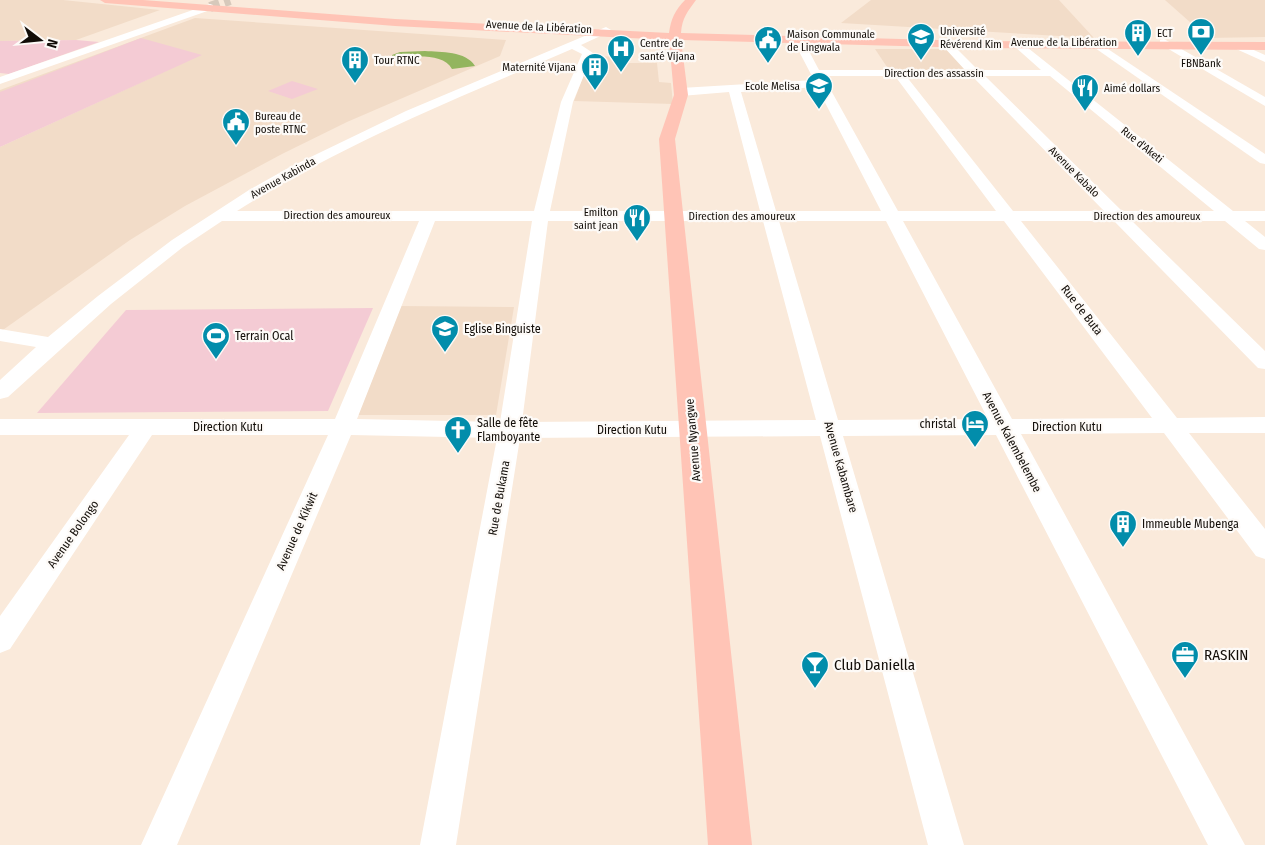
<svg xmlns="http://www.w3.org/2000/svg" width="1265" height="845" font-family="'Fira Sans Condensed',sans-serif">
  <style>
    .built { fill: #f2dcc8 }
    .green { fill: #f4cbd4 }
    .water { fill: #93b55e }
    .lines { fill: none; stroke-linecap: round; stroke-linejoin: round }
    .minor-tunnel { stroke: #d7c9bb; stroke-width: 10; stroke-dasharray: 10 5; stroke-linecap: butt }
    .minor { fill: #fff; fill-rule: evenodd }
    .major { fill: #ffc4b6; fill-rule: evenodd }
    .labels { text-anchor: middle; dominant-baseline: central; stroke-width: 4.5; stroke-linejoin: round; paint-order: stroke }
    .far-street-label { font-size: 11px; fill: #120d08; stroke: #fdfaf7 }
    .far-poi-label { font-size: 11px; fill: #120d08; stroke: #fdfaf7; text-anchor: start }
    .street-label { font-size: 12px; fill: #120d08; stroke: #fdfaf7 }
    .poi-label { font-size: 12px; fill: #120d08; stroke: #fdfaf7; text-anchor: start }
    .near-poi-label { font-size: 15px; fill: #120d08; stroke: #fdfaf7; text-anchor: start }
  </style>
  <rect width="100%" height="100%" fill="#faeadb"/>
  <g class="built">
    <path d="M0,0H63L160,10L76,40L0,41Z"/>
    <path d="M871,0H1059L1094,38L841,23Z"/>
    <path d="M1165,0H1265V37L1208,38Z"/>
    <path d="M195,18L506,40L500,56L347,122L282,154L185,206L130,240L0,332V147L168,70L0,143V90Z"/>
    <path d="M875,49H947L971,73H891Z"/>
    <path d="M591,56L623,57L622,63H657L659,82L671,83L673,104L574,101Z"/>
    <path d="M401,306L514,307L496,415H358Z"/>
  </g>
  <g class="green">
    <path d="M141,38L202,55L0,147V92Z"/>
    <path d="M76,40L99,42L9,74L0,73V41Z"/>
    <path d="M292,81L318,89L292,99L268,91Z"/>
    <path d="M373,308L328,411L37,413L126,310Z"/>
  </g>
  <path class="water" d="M425,51C441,52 466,51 475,66L452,69C443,52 411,57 394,58L392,55L400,52Z"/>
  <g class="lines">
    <path class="minor-tunnel" d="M210,7L230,0"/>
    <g class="minor">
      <path d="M210,4L213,5V9L0,84V77Z"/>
      <path d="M606,27L611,30L609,32L581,45L593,53L573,102L550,211H760L729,92L681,96L675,92L681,88L814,80L792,38L797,35L802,38L819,70H965L942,45L947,42L951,43L978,70H1041L1014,46L1015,44H1023L1233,211H1265V221H1245L1265,237V250L1259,249L1225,221H1132L1265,351V369L1258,368L1114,221H1021L1177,418L1265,417V433H1189L1265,529V559L1256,556L1164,433L1021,434L1245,845H1208L996,435L843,436L964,845H928L820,436L520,438L456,845H420L497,438L351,435L177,845H141L328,435H152L10,649L0,653V616L129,435H0V419H335L419,221H222L183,247L111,304L8,397L0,399V380L36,347L0,341V329L48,337L98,296L172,240L249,190L290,167L406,111ZM572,49L582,54L561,102L534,211H237C342,144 458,98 572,49ZM823,76H895L996,211H898ZM906,76H972L1104,211H1013ZM985,76H1050L1214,211H1122ZM817,87L881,211H776L741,92ZM435,221H532L500,422L357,419ZM548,221H763L816,420L522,422ZM779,221H886L988,419L838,420ZM903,221H1004L1152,418L1012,419Z"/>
      <path d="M1164,39L1265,97V106L1160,44V40Z"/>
      <path d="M1099,43L1265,154V164L1260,163L1095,48L1094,46L1095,44Z"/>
      <path d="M1238,43L1265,55V62L1234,48L1233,46L1234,44Z"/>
    </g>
    <path class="major" d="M100,0H143L395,19L669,33C671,19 675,10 685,0H696C688,11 682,18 681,33L975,41L1265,42V50L975,48L681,40L688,95L675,139L752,845H708L659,139L674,95L669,40L395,26L105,3Z"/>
  </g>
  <defs>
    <symbol id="bank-pin" viewBox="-11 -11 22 30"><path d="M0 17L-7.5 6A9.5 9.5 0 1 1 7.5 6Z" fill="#028dab" stroke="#fdfaf7"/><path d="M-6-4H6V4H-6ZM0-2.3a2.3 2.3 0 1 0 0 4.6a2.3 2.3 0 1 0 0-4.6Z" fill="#fff"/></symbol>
    <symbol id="building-pin" viewBox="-11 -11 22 30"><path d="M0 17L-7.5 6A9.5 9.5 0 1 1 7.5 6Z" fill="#028dab" stroke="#fdfaf7"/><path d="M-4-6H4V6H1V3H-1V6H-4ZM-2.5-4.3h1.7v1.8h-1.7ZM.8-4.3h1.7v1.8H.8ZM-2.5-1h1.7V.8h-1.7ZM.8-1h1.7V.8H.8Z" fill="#fff"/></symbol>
    <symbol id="university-pin" viewBox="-11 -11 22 30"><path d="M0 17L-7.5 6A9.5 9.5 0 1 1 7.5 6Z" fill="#028dab" stroke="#fdfaf7"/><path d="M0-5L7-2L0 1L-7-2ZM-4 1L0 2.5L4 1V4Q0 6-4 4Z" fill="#fff"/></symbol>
    <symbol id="civic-pin" viewBox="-11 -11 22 30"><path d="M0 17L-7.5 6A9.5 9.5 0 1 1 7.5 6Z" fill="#028dab" stroke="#fdfaf7"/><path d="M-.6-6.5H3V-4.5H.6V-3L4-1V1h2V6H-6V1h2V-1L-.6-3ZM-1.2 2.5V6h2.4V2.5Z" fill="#fff"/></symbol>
    <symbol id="hospital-pin" viewBox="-11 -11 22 30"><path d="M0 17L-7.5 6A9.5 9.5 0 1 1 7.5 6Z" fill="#028dab" stroke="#fdfaf7"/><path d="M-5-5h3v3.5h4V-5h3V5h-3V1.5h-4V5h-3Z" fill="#fff"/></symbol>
    <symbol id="school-pin" viewBox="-11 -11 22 30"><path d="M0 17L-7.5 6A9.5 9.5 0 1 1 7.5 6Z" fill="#028dab" stroke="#fdfaf7"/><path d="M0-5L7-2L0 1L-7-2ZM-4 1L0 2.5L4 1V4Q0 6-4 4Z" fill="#fff"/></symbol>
    <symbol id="restaurant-pin" viewBox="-11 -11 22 30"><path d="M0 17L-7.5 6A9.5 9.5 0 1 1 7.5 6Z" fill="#028dab" stroke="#fdfaf7"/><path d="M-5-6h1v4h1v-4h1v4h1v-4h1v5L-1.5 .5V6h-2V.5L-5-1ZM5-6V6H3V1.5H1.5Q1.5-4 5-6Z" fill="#fff"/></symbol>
    <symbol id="stadium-pin" viewBox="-11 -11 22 30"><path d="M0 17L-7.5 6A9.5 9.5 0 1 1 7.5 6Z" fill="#028dab" stroke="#fdfaf7"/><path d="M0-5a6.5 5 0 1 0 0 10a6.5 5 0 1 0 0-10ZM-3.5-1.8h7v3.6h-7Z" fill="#fff"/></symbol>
    <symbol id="hotel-pin" viewBox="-11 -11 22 30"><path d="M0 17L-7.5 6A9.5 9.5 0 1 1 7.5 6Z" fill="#028dab" stroke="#fdfaf7"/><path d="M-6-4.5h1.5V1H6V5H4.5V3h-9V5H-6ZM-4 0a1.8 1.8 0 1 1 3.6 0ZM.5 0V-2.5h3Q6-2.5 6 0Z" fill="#fff"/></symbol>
    <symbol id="church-pin" viewBox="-11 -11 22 30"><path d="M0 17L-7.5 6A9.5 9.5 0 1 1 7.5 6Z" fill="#028dab" stroke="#fdfaf7"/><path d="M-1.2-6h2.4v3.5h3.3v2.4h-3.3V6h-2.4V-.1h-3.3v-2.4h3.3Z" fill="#fff"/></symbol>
    <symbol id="office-pin" viewBox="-11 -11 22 30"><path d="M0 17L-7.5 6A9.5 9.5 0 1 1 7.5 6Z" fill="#028dab" stroke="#fdfaf7"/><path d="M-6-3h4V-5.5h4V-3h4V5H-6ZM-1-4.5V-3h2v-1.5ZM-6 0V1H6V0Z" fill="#fff"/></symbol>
    <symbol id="bar-pin" viewBox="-11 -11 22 30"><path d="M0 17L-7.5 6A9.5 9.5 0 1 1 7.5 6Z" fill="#028dab" stroke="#fdfaf7"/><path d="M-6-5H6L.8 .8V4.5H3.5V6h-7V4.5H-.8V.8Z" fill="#fff"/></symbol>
  </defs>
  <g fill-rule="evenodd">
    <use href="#bank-pin" x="1185" y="16" width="32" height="43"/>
    <use href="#building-pin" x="1122" y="17" width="32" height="43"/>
    <use href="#university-pin" x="905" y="21" width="32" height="43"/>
    <use href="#civic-pin" x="752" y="24" width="32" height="43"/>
    <use href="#hospital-pin" x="605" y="33" width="32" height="43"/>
    <use href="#building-pin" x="339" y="44" width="32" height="43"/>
    <use href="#building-pin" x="579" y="51" width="32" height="43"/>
    <use href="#school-pin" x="803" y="70" width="32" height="43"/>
    <use href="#restaurant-pin" x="1069" y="72" width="32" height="43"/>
    <use href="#civic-pin" x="220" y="106" width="32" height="43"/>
    <use href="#restaurant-pin" x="621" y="202" width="32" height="43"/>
    <use href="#school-pin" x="429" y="313" width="32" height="43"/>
    <use href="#stadium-pin" x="200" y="320" width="32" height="43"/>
    <use href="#hotel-pin" x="959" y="408" width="32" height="43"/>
    <use href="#church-pin" x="442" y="414" width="32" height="43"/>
    <use href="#building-pin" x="1107" y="508" width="32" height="43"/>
    <use href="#office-pin" x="1169" y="639" width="32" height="43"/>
    <use href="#bar-pin" x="799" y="649" width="32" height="43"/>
  </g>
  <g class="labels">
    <g class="far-street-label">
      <text transform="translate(539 27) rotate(3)">Avenue de la Libération</text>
      <text x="1064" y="42">Avenue de la Libération</text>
      <text x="934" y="73">Direction des assassin</text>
      <text transform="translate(1142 145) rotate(39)">Rue d'Aketi</text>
      <text transform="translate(1074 172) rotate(45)">Avenue Kabalo</text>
      <text transform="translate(283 178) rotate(-29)">Avenue Kabinda</text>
      <text x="337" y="215">Direction des amoureux</text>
      <text x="742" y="216">Direction des amoureux</text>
      <text x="1147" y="216">Direction des amoureux</text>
    </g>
    <g class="far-poi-label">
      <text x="940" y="31">Université<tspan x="940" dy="13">Révérend Kim</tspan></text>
      <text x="1157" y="33">ECT</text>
      <text x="787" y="34">Maison Communale<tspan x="787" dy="13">de Lingwala</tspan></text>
      <text x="640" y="43">Centre de<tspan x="640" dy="13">santé Vijana</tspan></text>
      <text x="374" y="60">Tour RTNC</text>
      <text x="1201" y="63" text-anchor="middle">FBNBank</text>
      <text x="576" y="67" text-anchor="end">Maternité Vijana</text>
      <text x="800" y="86" text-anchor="end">Ecole Melisa</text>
      <text x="1104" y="88">Aimé dollars</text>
      <text x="255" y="116">Bureau de<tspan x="255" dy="13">poste RTNC</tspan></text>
      <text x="618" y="212" text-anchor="end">Emilton<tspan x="618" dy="13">saint jean</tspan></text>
    </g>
    <g class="street-label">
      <text transform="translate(1082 310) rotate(52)">Rue de Buta</text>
      <text x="228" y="427">Direction Kutu</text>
      <text x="1067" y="427">Direction Kutu</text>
      <text x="632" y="430">Direction Kutu</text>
      <text transform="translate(693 440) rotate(-95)">Avenue Nyangwe</text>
      <text transform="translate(1012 442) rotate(62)">Avenue Kalembelembe</text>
      <text transform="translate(841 467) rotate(74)">Avenue Kabambare</text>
      <text transform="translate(499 498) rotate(-80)">Rue de Bukama</text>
      <text transform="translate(297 531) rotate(-66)">Avenue de Kikwit</text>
      <text transform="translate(73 534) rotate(-55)">Avenue Bolongo</text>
    </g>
    <g class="poi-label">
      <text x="464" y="329">Eglise Binguiste</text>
      <text x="235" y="336">Terrain Ocal</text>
      <text x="477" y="423">Salle de fête<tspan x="477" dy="14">Flamboyante</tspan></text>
      <text x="956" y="424" text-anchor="end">christal</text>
      <text x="1142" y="524">Immeuble Mubenga</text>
    </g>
    <g class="near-poi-label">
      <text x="1204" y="655">RASKIN</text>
      <text x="834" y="665">Club Daniella</text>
    </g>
  </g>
  <g transform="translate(40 40) rotate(106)" stroke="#fdfaf7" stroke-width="4" paint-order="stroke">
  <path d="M0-4L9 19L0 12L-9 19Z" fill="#120d08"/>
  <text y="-8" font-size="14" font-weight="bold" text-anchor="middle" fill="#120d08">N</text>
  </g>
</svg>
